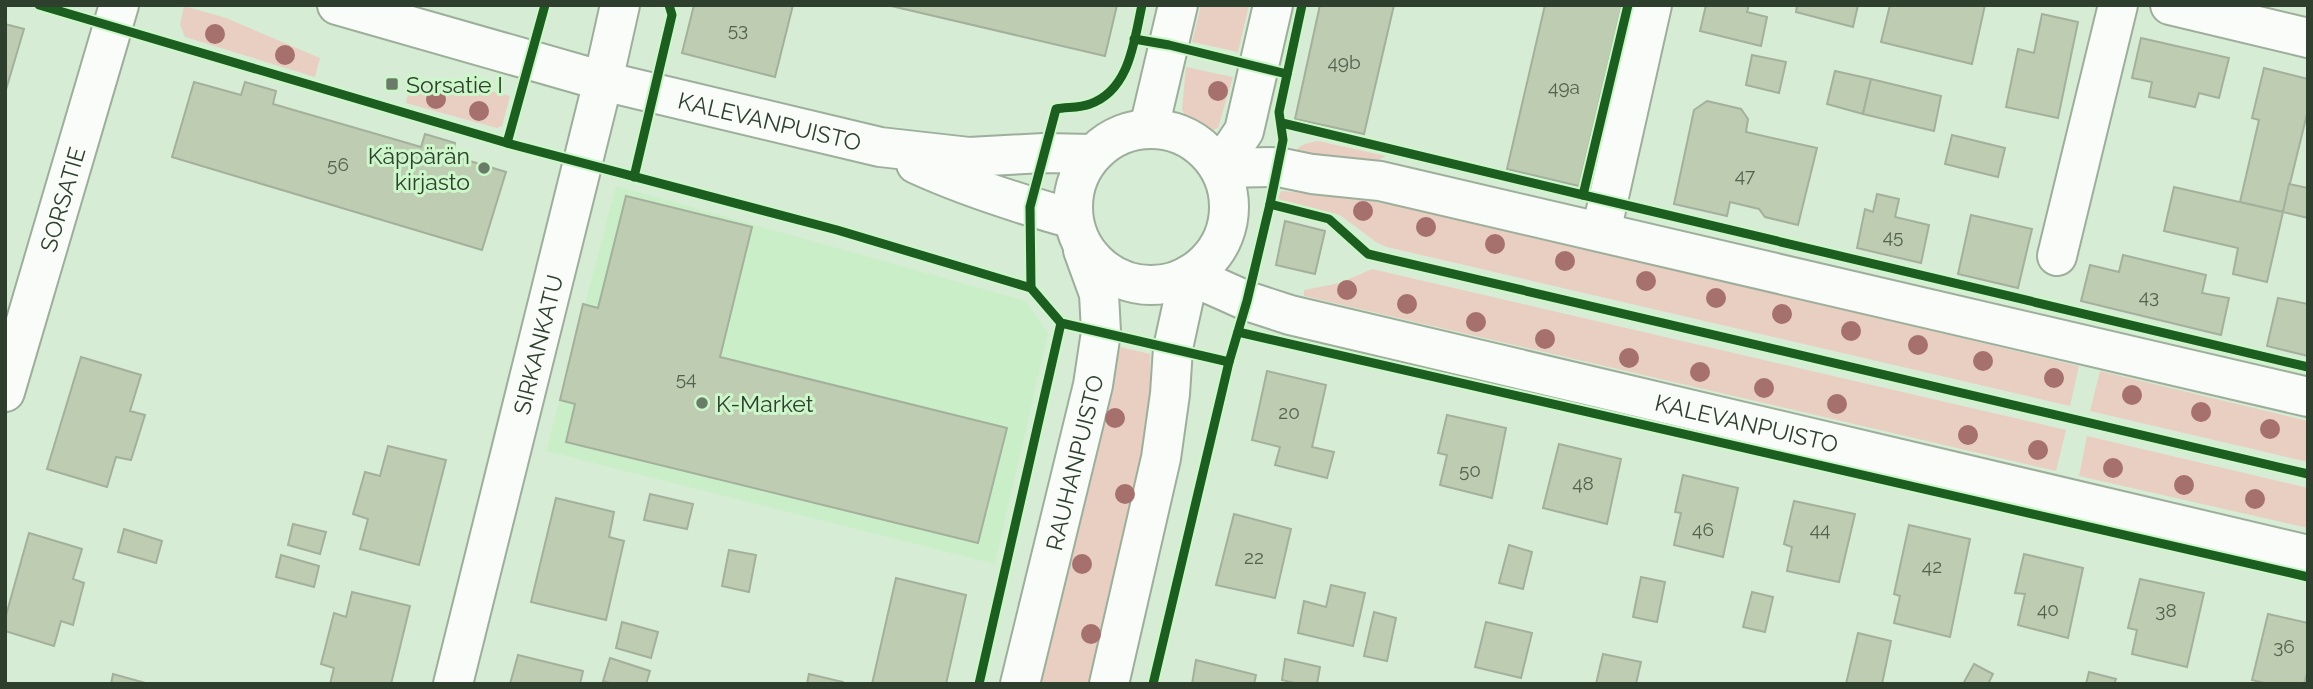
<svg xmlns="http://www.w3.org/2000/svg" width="2313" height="689" font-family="Raleway,sans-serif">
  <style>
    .built { fill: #caefc8 }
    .green { fill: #e9cfc2 }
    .building { fill: #becdb2; stroke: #a3b09c; stroke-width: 2 }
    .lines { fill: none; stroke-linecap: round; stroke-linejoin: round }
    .minor-casing { stroke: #9dae9b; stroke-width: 42 }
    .secondary-casing { stroke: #9dae9b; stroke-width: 42 }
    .minor { stroke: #f9fcf9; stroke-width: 38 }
    .secondary { stroke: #f9fcf9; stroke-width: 38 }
    .cycleway-casing { stroke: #cdf7ca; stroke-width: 13 }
    .cycleway { stroke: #1b5e20; stroke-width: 9 }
    .tree { fill: #a6716d }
    .poi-dot { fill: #697c67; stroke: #cdf7ca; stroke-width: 2.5 }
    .labels { text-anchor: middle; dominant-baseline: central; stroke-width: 6; stroke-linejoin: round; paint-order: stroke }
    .number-label { font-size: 19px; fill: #52624e }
    .poi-label { font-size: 23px; fill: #2e3f2d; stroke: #cdf7ca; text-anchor: start }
    .street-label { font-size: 23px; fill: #2e3f2d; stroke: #cdf7ca }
  </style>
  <rect width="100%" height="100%" fill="#d6ecd4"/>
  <path class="built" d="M616,186L1026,301L1048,333L995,564L546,451Z"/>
  <g class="green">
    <path d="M1201,5H1249L1238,52L1192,42Z"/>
    <path d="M184,6L226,18L320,58L315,77L185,37L180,25Z"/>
    <path d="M1186,67L1233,77L1218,128L1210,131L1187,121L1182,109Z"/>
    <path d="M410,84L467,85L510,96L502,126L497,128L406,103Z"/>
    <path d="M1318,141L1386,156L1373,163L1293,155C1299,144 1307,143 1318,141Z"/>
    <path d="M1281,191L1341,196L1438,213L2079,366L2070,406L1387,247L1376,242L1340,215L1278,199Z"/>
    <path d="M1372,269L2066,430L2056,471L1304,296V290L1340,283Z"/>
    <path d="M1116,346L1150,354L1151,392L1145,447L1089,684H1041L1112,382Z"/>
    <path d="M2100,371L2308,421V462L2090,411Z"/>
    <path d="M2087,436L2308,488V528L2079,476Z"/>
  </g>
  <g class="building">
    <path d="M694,5H793L775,77L682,53Z"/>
    <path d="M887,5H1117L1105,56Z"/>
    <path d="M1320,5H1394L1364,134L1295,119Z"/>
    <path d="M1545,5H1622L1579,186L1507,169Z"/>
    <path d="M1706,5H1749L1747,12L1767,17L1761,46L1700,31Z"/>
    <path d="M1797,5H1858L1853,27L1796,12Z"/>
    <path d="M1890,5H1985L1972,64L1881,42Z"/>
    <path d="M2042,14L2078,22L2058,118L2006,107L2018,49L2034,53Z"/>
    <path d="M5,24L24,29L5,93Z"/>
    <path d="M2141,38L2229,58L2219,98L2199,93L2195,107L2149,97L2152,82L2132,78Z"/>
    <path d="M1752,55L1786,62L1779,93L1746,85Z"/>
    <path d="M2264,68L2308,79V110L2283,212L2240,202L2259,120L2252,118Z"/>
    <path d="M1835,71L1871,79L1863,114L1827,104Z"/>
    <path d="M1871,79L1941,96L1934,131L1863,114Z"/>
    <path d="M194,82L241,95L245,82L276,91L273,104L421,147L425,134L455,143L453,156L506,172L482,250L172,157Z"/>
    <path d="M1707,101L1741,109L1748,119L1746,132L1817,148L1798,225L1765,217L1759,209L1730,202L1727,216L1674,204L1694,110Z"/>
    <path d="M1952,135L2005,148L1998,177L1945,164Z"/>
    <path d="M2289,184L2308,188V218L2283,212Z"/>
    <path d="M2174,187L2283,212L2267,282L2233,274L2238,248L2164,231Z"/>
    <path d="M1877,194L1899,199L1895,217L1929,225L1921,263L1857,248L1865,209L1873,212Z"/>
    <path d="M626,196L752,227L720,357L1007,428L978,543L566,442L575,404L560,400L583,304L598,308Z"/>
    <path d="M1971,215L2032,229L2018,288L1958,274Z"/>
    <path d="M1285,221L1325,231L1315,274L1276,265Z"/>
    <path d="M2123,255L2206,275L2202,293L2229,298L2221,335L2081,301L2090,265L2119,272Z"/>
    <path d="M2278,298L2308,304V356L2267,346Z"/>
    <path d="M81,357L141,375L130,411L145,415L131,460L116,457L107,487L47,469Z"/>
    <path d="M1267,371L1326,385L1312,447L1334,452L1327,478L1275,465L1280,447L1252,440Z"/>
    <path d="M1447,415L1506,428L1492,498L1440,485L1447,455L1438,453Z"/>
    <path d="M1559,444L1621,459L1607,524L1543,508Z"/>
    <path d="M388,446L446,460L419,565L360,549L368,519L353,514L365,472L380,476Z"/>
    <path d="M1683,475L1738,488L1723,557L1674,545L1681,513L1675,512Z"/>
    <path d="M650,494L693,504L687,529L644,520Z"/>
    <path d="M556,498L614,512L609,537L624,541L606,620L531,602Z"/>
    <path d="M1794,501L1855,514L1839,582L1787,571L1792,547L1784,544Z"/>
    <path d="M1234,514L1291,529L1275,598L1216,585Z"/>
    <path d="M293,524L326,532L320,554L288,545Z"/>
    <path d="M1909,525L1970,539L1950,637L1894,623L1900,596L1894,594Z"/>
    <path d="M124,529L162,541L156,563L118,552Z"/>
    <path d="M29,533L82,549L73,579L84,583L73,625L61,621L54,646L5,631V619Z"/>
    <path d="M1509,545L1532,552L1523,589L1499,583Z"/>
    <path d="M729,550L756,555L749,592L722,586Z"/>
    <path d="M2024,554L2083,568L2068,638L2018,625L2025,594L2015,593Z"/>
    <path d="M281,555L319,566L314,587L276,577Z"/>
    <path d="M1641,577L1665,582L1657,622L1633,617Z"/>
    <path d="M896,578L966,595L946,684H872Z"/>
    <path d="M2140,579L2204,593L2187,667L2132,654L2137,630L2128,628Z"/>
    <path d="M1331,585L1365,593L1353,646L1298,633L1304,601L1326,607Z"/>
    <path d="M352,592L410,606L391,684H330L334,668L321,664L334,613L346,617Z"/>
    <path d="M1752,592L1773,597L1765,632L1743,627Z"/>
    <path d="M1374,612L1396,618L1387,661L1364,656Z"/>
    <path d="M2268,614L2308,623V670L2304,684H2268L2252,680Z"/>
    <path d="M622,622L658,632L651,658L616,648Z"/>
    <path d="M1486,622L1532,633L1521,678L1475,667Z"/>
    <path d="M1858,633L1891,641L1882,684H1846Z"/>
    <path d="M1603,654L1641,662L1636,684H1596Z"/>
    <path d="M518,655L583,671L580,684H510Z"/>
    <path d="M610,658L650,671L646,684H613L603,681Z"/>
    <path d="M1285,659L1320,667L1317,684H1299L1282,680Z"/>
    <path d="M1196,660L1256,675L1254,684H1192Z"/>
    <path d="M1974,664L1993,674L1988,684H1963Z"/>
    <path d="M2089,672L2116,679L2114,684H2086Z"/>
    <path d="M113,674L149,684H111Z"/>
    <path d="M809,674L843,682V684H807Z"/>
  </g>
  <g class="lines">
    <defs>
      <g id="minor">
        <path id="s1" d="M337,5L603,81L880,147L969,157L1044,153L1092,154"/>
        <path d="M2170,5L2308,38"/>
        <path d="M916,164C966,187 1020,204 1073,219"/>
        <path d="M1219,168L1278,167L1312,174L1380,181L2308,397"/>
        <path d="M1601,232L1652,5"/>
        <path d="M2057,256L2118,5"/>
        <path id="s2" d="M1189,275L1247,301L1290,315L2308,555"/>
        <path id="s3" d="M5,392L119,5"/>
        <path id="s4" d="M453,684L603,81L620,5"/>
      </g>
      <g id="secondary">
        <path d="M1149,128L1178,5"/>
        <circle cx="1151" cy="207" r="78"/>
        <path d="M1219,168L1244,131L1273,5"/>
        <path id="s5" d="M1020,684L1093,385L1101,332L1099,294L1083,250"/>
        <path d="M1109,684L1161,458L1170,394L1173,348L1189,275"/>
      </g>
    </defs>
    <use href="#minor" class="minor-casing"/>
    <use href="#secondary" class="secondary-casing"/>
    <use href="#minor" class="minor"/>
    <use href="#secondary" class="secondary"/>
    <defs>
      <g id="cycleway">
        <path d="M39,5L507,143L837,230L1031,288L1061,323L1229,362"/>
        <path d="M1134,39L1169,45L1287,74"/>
        <path d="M1282,123L1583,195L1628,5"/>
        <path d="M507,143L545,5"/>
        <path d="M634,177L672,15L669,5"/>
        <path d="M1583,195L2308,367"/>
        <path d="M1270,204L1329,219L1368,254L2308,474"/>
        <path d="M1031,288L1030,207L1056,109C1067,107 1080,108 1090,104C1130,90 1134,41 1142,5"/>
        <path d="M1238,332L2308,577"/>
        <path d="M979,684L1061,323"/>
        <path d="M1153,684L1229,362L1247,301L1270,204L1283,140L1279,112L1302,5"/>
      </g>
    </defs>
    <use href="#cycleway" class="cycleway-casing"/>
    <use href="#cycleway" class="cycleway"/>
  </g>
  <g class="tree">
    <circle cx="215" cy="34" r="10"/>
    <circle cx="285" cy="55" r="10"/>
    <circle cx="1218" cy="91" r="10"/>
    <circle cx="436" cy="99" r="10"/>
    <circle cx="479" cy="111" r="10"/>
    <circle cx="1363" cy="211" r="10"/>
    <circle cx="1426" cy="227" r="10"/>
    <circle cx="1495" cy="244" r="10"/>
    <circle cx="1565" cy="261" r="10"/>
    <circle cx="1646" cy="281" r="10"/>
    <circle cx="1347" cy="290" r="10"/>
    <circle cx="1716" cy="298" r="10"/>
    <circle cx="1407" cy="304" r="10"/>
    <circle cx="1782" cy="314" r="10"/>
    <circle cx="1476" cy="322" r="10"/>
    <circle cx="1851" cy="331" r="10"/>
    <circle cx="1545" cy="339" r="10"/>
    <circle cx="1918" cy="345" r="10"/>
    <circle cx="1629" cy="358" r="10"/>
    <circle cx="1983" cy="361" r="10"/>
    <circle cx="1700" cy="372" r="10"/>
    <circle cx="2054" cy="378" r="10"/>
    <circle cx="1764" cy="388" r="10"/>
    <circle cx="2132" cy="395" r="10"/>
    <circle cx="1837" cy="404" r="10"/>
    <circle cx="2201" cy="412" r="10"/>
    <circle cx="1115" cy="418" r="10"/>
    <circle cx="2270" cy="429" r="10"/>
    <circle cx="1968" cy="435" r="10"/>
    <circle cx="2038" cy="450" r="10"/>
    <circle cx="2113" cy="468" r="10"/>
    <circle cx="2184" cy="485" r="10"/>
    <circle cx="1125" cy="494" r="10"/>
    <circle cx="2255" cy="499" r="10"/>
    <circle cx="1082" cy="564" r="10"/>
    <circle cx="1091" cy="634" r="10"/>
  </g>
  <g class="poi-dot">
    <rect x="385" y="77" width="14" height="14" rx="3.5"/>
    <circle cx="484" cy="168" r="7"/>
    <circle cx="702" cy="403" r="7"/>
  </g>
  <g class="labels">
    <g class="number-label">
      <text x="738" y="29">53</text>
      <text x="1344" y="62">49b</text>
      <text x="1564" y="87">49a</text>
      <text x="338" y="164">56</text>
      <text x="1745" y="175">47</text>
      <text x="1893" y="236">45</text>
      <text x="2149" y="296">43</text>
      <text x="686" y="378">54</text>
      <text x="1289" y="412">20</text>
      <text x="1470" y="470">50</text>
      <text x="1583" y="483">48</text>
      <text x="1703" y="529">46</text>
      <text x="1820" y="529">44</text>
      <text x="1254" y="557">22</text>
      <text x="1932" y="566">42</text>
      <text x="2048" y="609">40</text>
      <text x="2166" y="610">38</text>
      <text x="2284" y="646">36</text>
    </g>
    <g class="poi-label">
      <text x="406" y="84">Sorsatie I</text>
      <text x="470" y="155" text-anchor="end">Käppärän<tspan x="470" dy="26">kirjasto</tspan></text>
      <text x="716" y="403">K-Market</text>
    </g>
    <g class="street-label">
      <text stroke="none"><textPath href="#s1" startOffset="448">KALEVANPUISTO</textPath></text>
      <text stroke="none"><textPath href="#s3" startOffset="201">SORSATIE</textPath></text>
      <text stroke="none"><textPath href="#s4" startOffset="350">SIRKANKATU</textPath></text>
      <text stroke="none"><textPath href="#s2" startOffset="578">KALEVANPUISTO</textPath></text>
      <text stroke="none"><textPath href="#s5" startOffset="228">RAUHANPUISTO</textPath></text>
    </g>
  </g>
  <rect width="2313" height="689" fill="none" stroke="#2e3f2d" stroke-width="14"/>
</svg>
